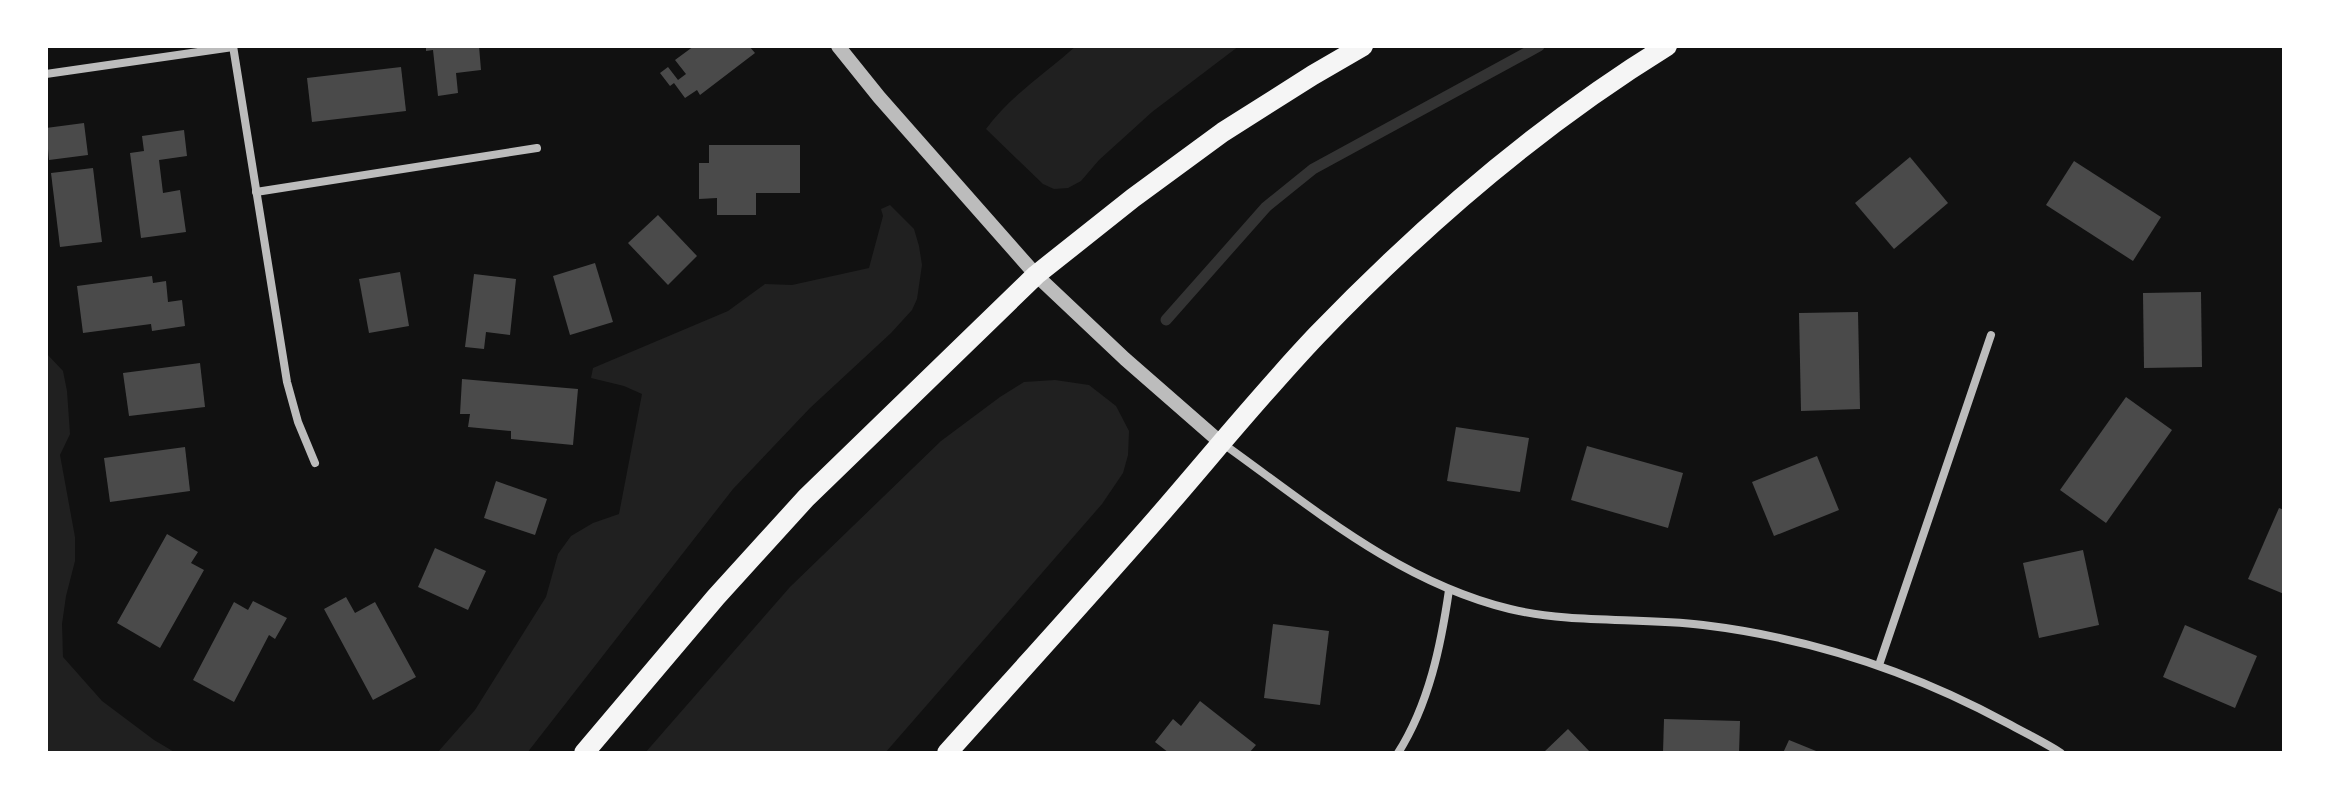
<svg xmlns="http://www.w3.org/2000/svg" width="2330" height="799" font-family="Inter,sans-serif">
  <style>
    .green { fill: #202020 }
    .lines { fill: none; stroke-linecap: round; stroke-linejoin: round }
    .stream { stroke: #333; stroke-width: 11 }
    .building { fill: #4a4a4a }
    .minor { stroke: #bcbcbc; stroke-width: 8 }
    .tertiary { stroke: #bcbcbc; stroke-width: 14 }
    .primary { stroke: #f5f5f5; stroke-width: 20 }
  </style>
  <rect width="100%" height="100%" fill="#111"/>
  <g class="green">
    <path d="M1076,46H1239L1152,112L1099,160L1081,181L1068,188L1054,189L1043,184L986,129C1010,96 1046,73 1076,46Z"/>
    <path d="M890,205L914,229L919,246L922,265L917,299L912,310L891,333L810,408L733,489L527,753H437L475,710L546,597L558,554L571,536L593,523L619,514L642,394L624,386L591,378L593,368L728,311L765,284L792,285L869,268L883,216L881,209Z"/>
    <path d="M46,353L63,371L67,391L70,434L60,455L75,537V561L66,596L62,624L63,657L102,701L154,740L176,753H46Z"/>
    <path d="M1055,380L1089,385L1116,406L1129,431L1128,455L1123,473L1102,504L885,753H645L790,587L941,441L1000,397L1024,382Z"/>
  </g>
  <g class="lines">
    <path class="stream" d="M1166,320L1266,207L1313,169L1539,46"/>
  </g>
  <g class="building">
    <path d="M426,46H479L481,70L456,73L458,93L438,96L433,50L426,51Z"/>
    <path d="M694,46H749L755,53L700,95L697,90L685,98L674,83L670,86L660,73L668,67L678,80L686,74L675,60Z"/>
    <path d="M401,67L406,111L312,122L307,78Z"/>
    <path d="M84,123L88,155L49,160L46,128Z"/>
    <path d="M184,130L187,156L159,160L163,193L180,190L186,232L141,238L130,153L144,151L142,136Z"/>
    <path d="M709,145H800V193H756V215H717V198L699,199V163H709Z"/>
    <path d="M1910,157L1948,203L1894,249L1855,203Z"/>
    <path d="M2074,161L2161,217L2133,261L2046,205Z"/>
    <path d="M93,168L102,242L60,247L51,173Z"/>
    <path d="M658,215L697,256L668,285L628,243Z"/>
    <path d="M595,263L613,322L570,335L553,276Z"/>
    <path d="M400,272L409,326L369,333L359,279Z"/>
    <path d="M474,274L516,279L510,335L486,332L484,349L465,347Z"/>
    <path d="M152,276L153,283L166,281L168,302L182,300L185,326L152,331L151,324L83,333L77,286Z"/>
    <path d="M2201,292L2202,367L2144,368L2143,293Z"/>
    <path d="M1858,312L1860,409L1801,411L1799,313Z"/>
    <path d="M200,363L205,407L129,416L123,373Z"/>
    <path d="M462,379L578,389L573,445L511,439V431L468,427L470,414H460Z"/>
    <path d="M2126,397L2172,430L2106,523L2060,490Z"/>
    <path d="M1456,427L1529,438L1520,492L1447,481Z"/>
    <path d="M1587,446L1683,473L1668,528L1571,500Z"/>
    <path d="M185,447L190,491L110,502L104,458Z"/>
    <path d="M1817,456L1839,510L1774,536L1752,482Z"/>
    <path d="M496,481L547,499L535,535L484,518Z"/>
    <path d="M2279,508L2284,510V594L2248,579Z"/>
    <path d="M167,534L198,552L191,563L204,570L160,648L117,623Z"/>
    <path d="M435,548L486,571L468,610L418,587Z"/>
    <path d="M2083,550L2099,625L2039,638L2023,563Z"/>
    <path d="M346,597L355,613L375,602L416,677L373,700L324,609Z"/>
    <path d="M253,601L287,618L275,639L269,635L234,702L193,680L234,602L248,610Z"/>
    <path d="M1273,624L1329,631L1320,705L1264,698Z"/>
    <path d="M2185,625L2257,656L2235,708L2163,677Z"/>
    <path d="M1200,701L1256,745L1249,753H1169L1155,742L1173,719L1181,726Z"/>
    <path d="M1664,719L1740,721L1739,753H1663Z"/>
    <path d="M1568,729L1591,753H1543Z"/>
    <path d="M1789,740L1821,753H1783Z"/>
  </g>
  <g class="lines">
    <g class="minor">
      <path d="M233,46L287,382L298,422L315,463"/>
      <path d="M46,74L233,47"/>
      <path d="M256,192L537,148"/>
      <path d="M1222,443C1313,508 1399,582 1510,609C1573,624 1639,617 1703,625C1810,638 1913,672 2007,723C2025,733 2044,742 2061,753"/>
      <path d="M1879,665L1991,335"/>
      <path d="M1398,753C1429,704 1441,645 1449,590"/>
    </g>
    <path class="tertiary" d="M838,46L879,97L1036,275L1125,359L1220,442"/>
    <g class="primary">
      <path d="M584,753L716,597L806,498L1036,275L1133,198L1223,132L1313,75L1363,46"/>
      <path d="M947,753C1017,675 1088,597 1157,518C1210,457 1261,394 1317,335C1421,227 1539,125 1667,46"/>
    </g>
  </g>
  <rect width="2330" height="799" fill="none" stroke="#ffffff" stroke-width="96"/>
</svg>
